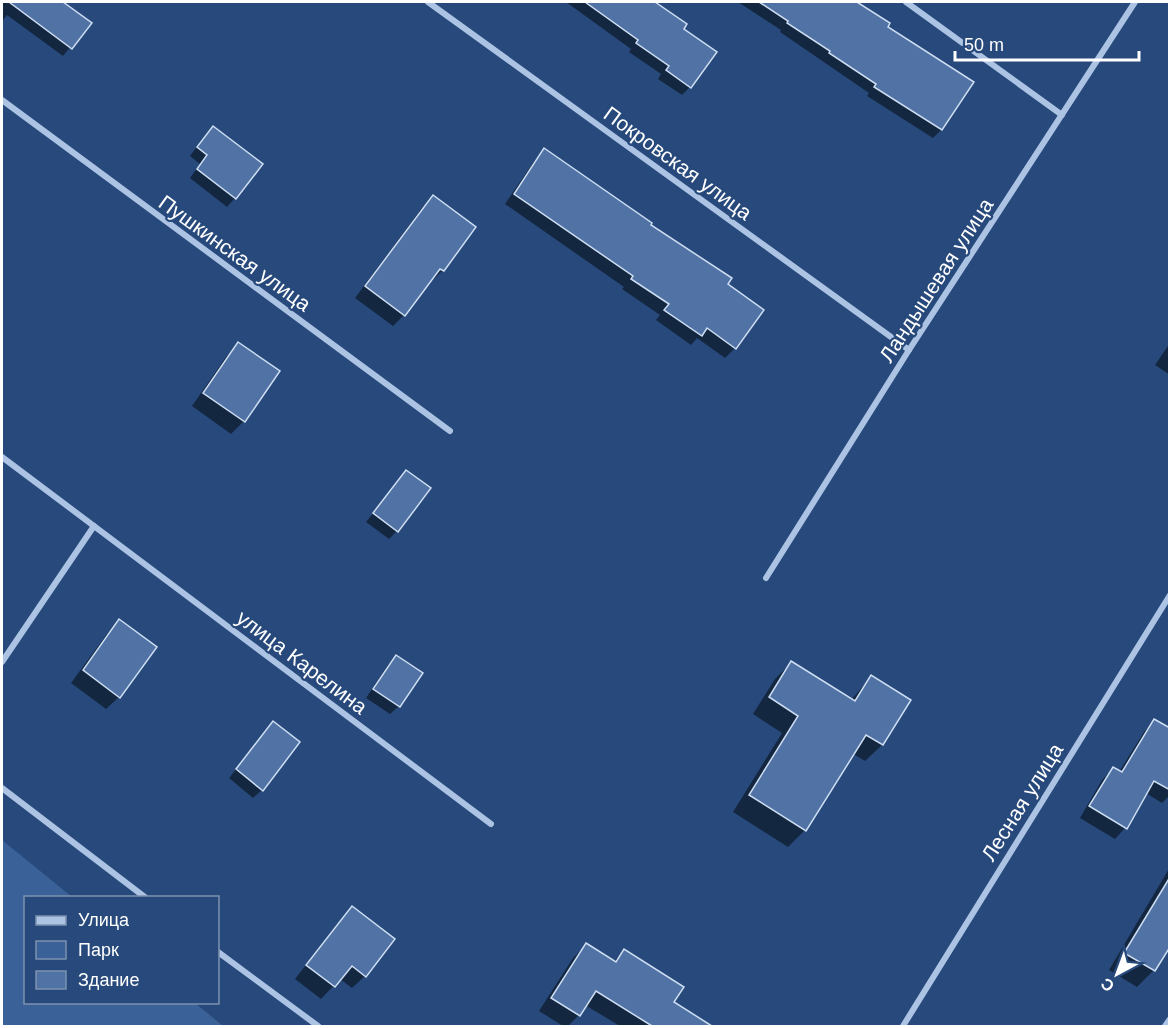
<svg xmlns="http://www.w3.org/2000/svg" width="1171" height="1028" font-family="Helvetica,sans-serif">
  <style>
    .green { fill: #3b6298 }
    .shadow { fill: #0007 }
    .building { fill: #5072a4; stroke: #cedef3; stroke-width: 1.5 }
    .lines { fill: none; stroke-linecap: round; stroke-linejoin: round }
    .street { stroke: #acc3e4; stroke-width: 6 }
    .labels { text-anchor: middle; dominant-baseline: central; stroke-width: 4.5; stroke-linejoin: round; paint-order: stroke }
    .street-label { font-size: 21px; fill: #fff; stroke: #27497b }
  </style>
  <rect width="100%" height="100%" fill="#27497b"/>
  <path class="green" d="M2,840L72,897L26,898V1002L195,1003L223,1026H2Z"/>
  <g class="shadow">
    <path d="M2,2H61L90,23L63,56L7,15L2,21Z"/>
    <path d="M566,2H654L682,29L690,87L682,95L658,79L661,74L629,52L631,49Z"/>
    <path d="M738,2H855L888,24L886,27L972,82L941,130L933,138L867,96L869,93L780,32L781,30Z"/>
    <path d="M205,136L235,198L227,207L190,178L200,164L190,156Z"/>
    <path d="M545,150L726,284L735,348L725,358L697,338L691,345L656,320L660,315L622,289L624,287L505,204L535,160Z"/>
    <path d="M433,197L443,270L432,281L430,280L404,315L393,326L355,298L422,208Z"/>
    <path d="M1170,343V375L1155,365Z"/>
    <path d="M239,344L244,421L231,434L192,406L226,357Z"/>
    <path d="M406,472L397,531L389,539L366,522Z"/>
    <path d="M120,621L119,697L106,709L71,683L107,634Z"/>
    <path d="M396,657L421,673L399,706L390,714L366,698L388,665Z"/>
    <path d="M792,662L851,700L871,677L909,700L882,745L865,761L852,753L805,830L788,847L733,812L782,733L753,714L775,679Z"/>
    <path d="M1154,721L1170,730V795L1162,803L1146,793L1125,828L1115,839L1080,818L1102,780L1113,769L1119,772L1144,732Z"/>
    <path d="M273,723L262,790L253,798L229,778Z"/>
    <path d="M1170,867V944L1154,970L1137,987L1109,970Z"/>
    <path d="M352,908L365,976L352,988L340,979L321,999L295,979L340,921Z"/>
    <path d="M586,945L613,962L625,951L672,1003L702,1022L699,1026H620L585,1005L579,1015L568,1026H563L539,1011L573,958Z"/>
  </g>
  <g class="building">
    <path d="M9,2H63L92,23L72,49Z"/>
    <path d="M585,2H655L687,24L684,29L717,52L691,88L666,70L669,66L636,43L638,40Z"/>
    <path d="M759,2H857L890,23L888,27L974,82L942,130L874,87L876,84L829,53L830,51L787,23L788,21Z"/>
    <path d="M213,126L263,164L236,199L197,169L207,155L197,147Z"/>
    <path d="M544,148L652,223L651,225L732,278L728,284L764,310L736,349L707,328L702,336L664,310L669,304L631,279L633,276L514,194Z"/>
    <path d="M433,195L476,227L444,271L440,269L405,316L365,286Z"/>
    <path d="M238,342L280,371L245,422L203,393Z"/>
    <path d="M406,470L431,488L398,532L373,513Z"/>
    <path d="M119,619L157,647L120,698L83,670Z"/>
    <path d="M396,655L423,673L400,707L373,689Z"/>
    <path d="M791,661L855,701L871,675L911,700L883,745L866,735L806,831L749,795L798,716L769,697Z"/>
    <path d="M1154,719L1170,728V790L1154,781L1127,829L1089,806L1113,767L1122,772Z"/>
    <path d="M273,721L300,742L263,791L236,769Z"/>
    <path d="M1170,877V947L1155,971L1124,953Z"/>
    <path d="M352,906L395,939L366,977L352,966L335,987L306,965Z"/>
    <path d="M586,943L616,962L624,949L684,987L674,1002L712,1026H652L596,991L580,1016L551,998Z"/>
  </g>
  <g class="lines">
    <g class="street">
      <path d="M428,2L909,350"/>
      <path d="M906,2L1062,115"/>
      <path d="M2,100L450,431"/>
      <path d="M2,457L491,824"/>
      <path d="M766,578L909,350L1135,2"/>
      <path d="M2,662L94,526"/>
      <path d="M2,788L146,898"/>
      <path d="M218,952L318,1026"/>
      <path d="M903,1026L1170,595"/>
      <path d="M1165,1026L1170,1019"/>
    </g>
  </g>
  <g class="labels">
    <g class="street-label">
      <text transform="translate(678 163) rotate(36)">Покровская улица</text>
      <text transform="translate(235 253) rotate(36)">Пушкинская улица</text>
      <text transform="translate(936 280) rotate(-57)">Ландышевая улица</text>
      <text transform="translate(302 662) rotate(37)">улица Карелина</text>
      <text transform="translate(1022 802) rotate(-58)">Лесная улица</text>
    </g>
  </g>
  <rect width="1171" height="1028" fill="none" stroke="#ffffff" stroke-width="6"/>
  <rect x="24" y="896" width="195" height="108" fill="#27497b" stroke="#7d92b0" stroke-width="1.5"/>
  <rect x="36" y="916" width="30" height="9" fill="#acc3e4" stroke="#7d92b0" stroke-width="1.5"/>
  <text x="78" y="926" font-size="18" fill="#ffffff">Улица</text>
  <rect x="36" y="941" width="30" height="18" fill="#3b6298" stroke="#7d92b0" stroke-width="1.5"/>
  <text x="78" y="956" font-size="18" fill="#ffffff">Парк</text>
  <rect x="36" y="971" width="30" height="18" fill="#5072a4" stroke="#7d92b0" stroke-width="1.5"/>
  <text x="78" y="986" font-size="18" fill="#ffffff">Здание</text>
  <g transform="translate(1117 974) rotate(221)" stroke="#27497b" stroke-width="4.5" paint-order="stroke">
  <path d="M0-4.5L10 22L0 15L-10 22Z" fill="#ffffff"/>
  <text y="-9" font-size="16" font-weight="bold" text-anchor="middle" fill="#ffffff">С</text>
  </g>
  <path d="M955 51v9h184v-9" fill="none" stroke="#ffffff" stroke-width="3"/>
  <text x="964" y="51" font-size="18" fill="#ffffff" stroke="#27497b" stroke-width="4.5" paint-order="stroke">50 m</text>
</svg>
